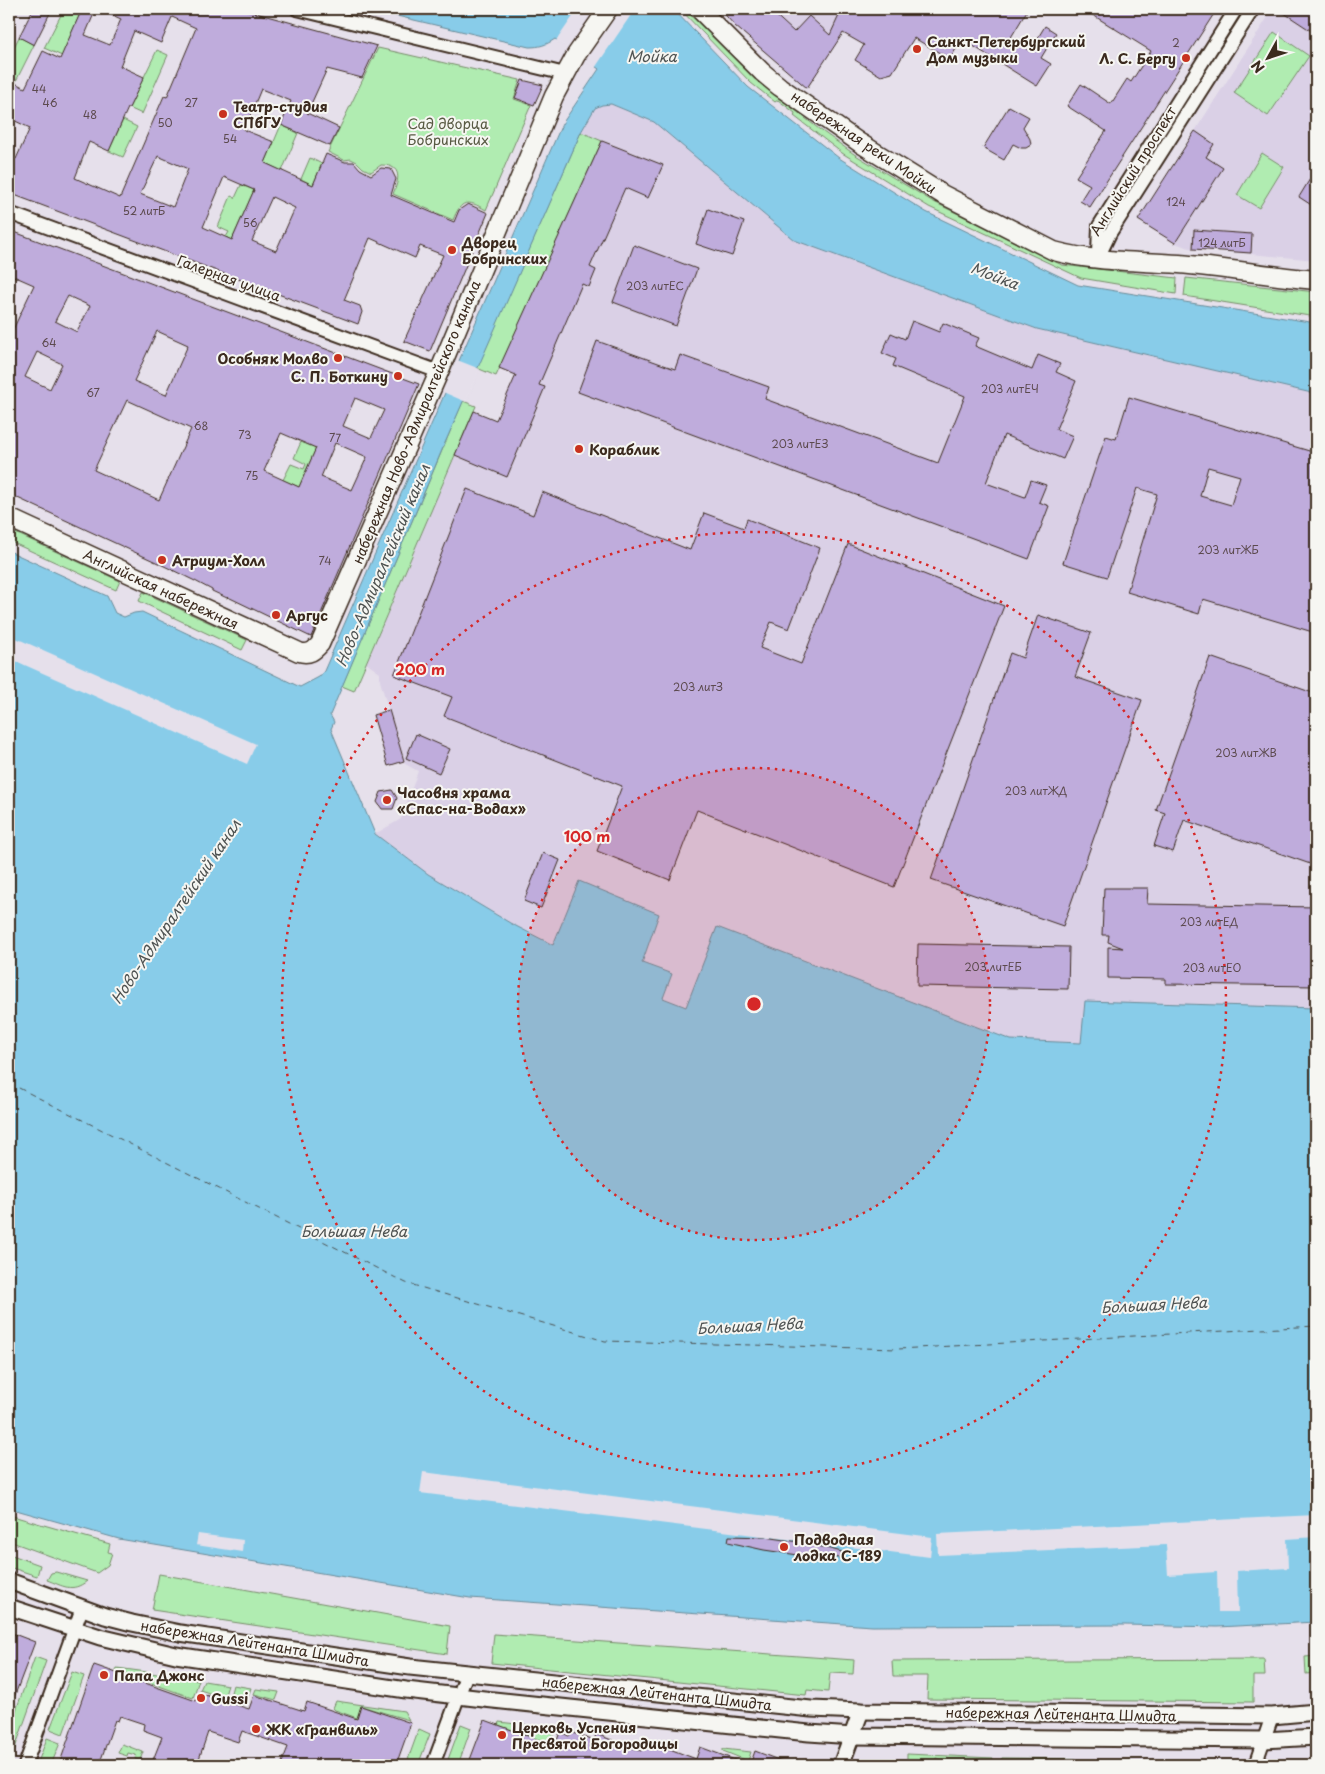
<svg xmlns="http://www.w3.org/2000/svg" width="1325" height="1774" font-family="'Playpen Sans',sans-serif">
  <style>
    .built { fill: #dad0e6 }
    .green { fill: #b0ecb1; stroke: #768b68 }
    .water { fill: #88cce9; stroke: #698b98 }
    .pier { fill: #e6e0eb }
    .lines { fill: none; stroke-linecap: round; stroke-linejoin: round }
    .ferry { stroke: #4e5251; stroke-width: 1; stroke-dasharray: 6 5; stroke-linecap: butt }
    .building { fill: #bfacdc; stroke: #3b2a1e; fill-rule: evenodd }
    .minor-casing { stroke: #3b2a1e; stroke-width: 16 }
    .tertiary-casing { stroke: #3b2a1e; stroke-width: 19 }
    .secondary-casing { stroke: #3b2a1e; stroke-width: 21 }
    .minor { stroke: #f6f6f2; stroke-width: 12 }
    .tertiary { stroke: #f6f6f2; stroke-width: 15 }
    .secondary { stroke: #f6f6f2; stroke-width: 18 }
    .ring { fill: none; stroke: #d62828; stroke-width: 2.5; stroke-dasharray: 2.5 5 }
    .poi-dot { fill: #c8321e; stroke: #f6f6f2; stroke-width: 2 }
    .labels { text-anchor: middle; dominant-baseline: central; stroke-width: 4; stroke-linejoin: round; paint-order: stroke }
    .number-label { font-size: 11px; fill: #5c4a4e }
    .poi-label { font-size: 14px; font-weight: bold; fill: #3b2a1e; stroke: #f6f6f2; text-anchor: start }
    .park-label { font-size: 14px; fill: #585a43; stroke: #f6f6f2 }
    .street-label { font-size: 14px; fill: #3b2a1e; stroke: #f6f6f2 }
    .water-label { font-size: 15px; font-style: italic; fill: #4e5251; stroke: #f6f6f2 }
    .centre { fill: #d62828; stroke: #f6f6f2; stroke-width: 2.5 }
    .ring-label { font-size: 15px; text-anchor: middle; font-weight: bold; fill: #d62828; stroke: #f6f6f2; stroke-width: 4; stroke-linejoin: round; paint-order: stroke }
  </style>
  <rect width="100%" height="100%" fill="#e6e0eb"/>
  <filter id="ink" filterUnits="userSpaceOnUse"><feTurbulence type="fractalNoise" baseFrequency=".02" numOctaves="2"/><feDisplacementMap in="SourceGraphic" scale="10" xChannelSelector="R" yChannelSelector="G"/><feConvolveMatrix kernelMatrix="1 2 1 2 8 2 1 2 1" color-interpolation-filters="sRGB"/></filter>
  <g filter="url(#ink)">
    <g class="built">
      <path d="M728,9H859L807,88L735,26L724,14Z"/>
      <path d="M1273,9H1278L1316,34V260L1193,249L1175,243L1138,220Z"/>
      <path d="M611,104L654,122L794,240L1037,329L1316,394V1008L1086,1001L1081,1043L1011,1040L718,927L686,1007L663,998L672,974L642,963L659,914L553,945L510,923L428,874L375,834L401,819L418,771L405,764L380,681V673L366,663L474,411L496,420L515,376L499,368L601,141L581,132L595,108L602,105Z"/>
    </g>
    <g class="green">
      <path d="M64,9H82L62,56L44,48Z"/>
      <path d="M680,9H685L756,79L819,129L854,154L932,201L1062,265L1177,278L1176,294L1081,278L929,207L842,153L794,116L795,113L778,100L775,102L751,83Z"/>
      <path d="M1274,32L1309,56L1268,116L1234,93Z"/>
      <path d="M19,37L34,45L15,83L9,80V57Z"/>
      <path d="M378,48L520,80L514,99L531,105L486,210C467,199 461,200 453,220L393,194C399,180 403,165 381,165L371,172L363,168L357,162L351,159L344,160L328,152Z"/>
      <path d="M157,50L168,55L142,114L129,108Z"/>
      <path d="M123,120L137,127L123,157L109,151Z"/>
      <path d="M281,125L298,133L282,171L265,163Z"/>
      <path d="M581,132L602,141L496,376L477,368Z"/>
      <path d="M1262,153L1284,167L1259,208L1237,195Z"/>
      <path d="M310,158L322,164L313,185L301,179Z"/>
      <path d="M241,185L254,190L232,240L226,237L229,232L218,227L231,196L235,198Z"/>
      <path d="M1186,278L1316,292V317L1184,296Z"/>
      <path d="M463,401L476,406L354,691L342,686Z"/>
      <path d="M301,442L316,448L299,487L283,480L291,464L304,469L306,464L294,458Z"/>
      <path d="M9,530L120,581L116,590L9,541Z"/>
      <path d="M143,592L247,640L242,650L139,601Z"/>
      <path d="M9,1515L110,1544L108,1552L112,1553L108,1565L97,1573L9,1541Z"/>
      <path d="M9,1554L40,1565L37,1576L9,1567Z"/>
      <path d="M56,1572L87,1581C72,1593 63,1586 47,1580L51,1573Z"/>
      <path d="M159,1574L450,1626L447,1654L152,1610Z"/>
      <path d="M494,1634L854,1660L853,1674L830,1673L828,1692L807,1690L806,1695L491,1663Z"/>
      <path d="M1316,1656V1673L1306,1674L1305,1657Z"/>
      <path d="M35,1657L46,1661L9,1765V1730Z"/>
      <path d="M1264,1659L1265,1676H1253V1702L927,1699L928,1676H893L892,1661Z"/>
      <path d="M117,1668L147,1672L144,1681L116,1671Z"/>
      <path d="M72,1672L84,1676L63,1734L50,1729Z"/>
      <path d="M151,1673L199,1680L193,1698L148,1682Z"/>
      <path d="M204,1681L228,1685L224,1698L200,1690Z"/>
      <path d="M233,1685L251,1688L245,1705L229,1700Z"/>
      <path d="M256,1689L279,1692L276,1700L254,1694Z"/>
      <path d="M336,1701L404,1711L409,1720L361,1706L357,1718L335,1710L333,1708Z"/>
      <path d="M499,1722L551,1728L553,1736L550,1744L498,1725Z"/>
      <path d="M461,1724L471,1728L458,1765H446Z"/>
      <path d="M419,1729L430,1734L418,1765H406Z"/>
      <path d="M47,1738L60,1743L51,1765H37Z"/>
      <path d="M122,1744L143,1752L140,1760L135,1759L136,1755L128,1753L127,1756L118,1753Z"/>
      <path d="M723,1749L751,1752L748,1761L723,1751Z"/>
      <path d="M907,1754L993,1758L990,1765H955L936,1758L933,1765H907Z"/>
      <path d="M1002,1758L1075,1759L1073,1765H1064L1049,1760L1047,1765H999Z"/>
      <path d="M1082,1760L1131,1761L1130,1765H1117L1107,1762L1105,1765H1080Z"/>
    </g>
    <path class="water" d="M367,9H673L748,87L839,158L926,212L1078,285L1316,323V394L1037,329L794,240L654,122L611,104L602,105L595,108L581,132L445,443L330,715L334,722L331,729L375,834L428,874L510,923L553,945L579,881L659,914L642,963L672,974L663,998L686,1007L717,927L1011,1040L1081,1043L1085,1001L1316,1008V1622L1217,1627L1125,1625L872,1626L470,1598L119,1539L9,1508V551L107,596L115,613L124,617L134,613L142,612L300,687L319,677L324,671L562,124L599,69L555,39C546,45 540,47 529,47Z"/>
    <g class="pier">
      <path d="M578,9H635L595,68L556,41Z"/>
      <path d="M457,360L480,369L466,402L443,392Z"/>
      <path d="M9,635L256,744L247,764L9,658Z"/>
      <path d="M423,1472L932,1537L930,1557L420,1493Z"/>
      <path d="M1316,1515V1537L1287,1539L1288,1568L1237,1571L1238,1612H1218L1217,1572L1168,1575L1166,1545L938,1555L937,1534Z"/>
      <path d="M198,1534L243,1540L242,1552L196,1545Z"/>
    </g>
    <g class="lines">
      <path class="ferry" d="M9,1083L406,1283L605,1341L898,1349L1316,1326"/>
    </g>
    <g class="building">
      <path d="M33,9H52L34,45L19,37Z"/>
      <path d="M82,9H96L85,35L110,45L121,19L99,9H241L377,46L362,78L327,69L307,113L339,128L330,146L281,125L291,101L261,89L244,130L274,142L265,163L313,185L326,154L345,162H354L360,169L371,175L381,168L391,169L396,179L391,195L454,222L459,210L468,204L488,213L430,351L404,341L443,255L420,246L415,258L370,238L344,300L360,306L362,312L358,324L9,193V156L16,159L30,128L9,118V80L25,88L43,51L60,59ZM172,17L196,28L167,97L164,96L120,198L75,178L89,142L109,151L128,108H129L144,77L120,66L134,31L161,43ZM158,156L188,169L173,207L140,194ZM224,177L254,190L232,240L203,227ZM272,197L295,208L276,251L252,241Z"/>
      <path d="M720,9H769L794,32L809,16L830,35L842,9H1028L1010,39L1030,51L1045,26L1056,33L1041,58L1051,64L1037,86L962,39L950,59L914,38L892,73L881,76L855,60L864,45L843,33L807,88L735,26Z"/>
      <path d="M1083,9H1217L1090,207L1080,201L1090,185L1076,177L1106,131L1067,106L1081,84L1111,104L1127,79L1131,82L1151,51Z"/>
      <path d="M1278,9H1316V34Z"/>
      <path d="M522,80L543,85L534,105L515,98Z"/>
      <path d="M1009,106L1029,117L1023,127L1030,139L1031,145L1026,148H1021L1013,144L1004,160L983,148Z"/>
      <path d="M1195,131L1214,144L1206,157L1223,168L1175,243L1138,220Z"/>
      <path d="M602,141L663,165L648,198L625,188L590,267L596,270L589,287L582,284L539,385L545,387L507,477L455,455L474,411L496,420L516,375L499,368Z"/>
      <path d="M1316,169V208L1299,197Z"/>
      <path d="M708,209L744,222L732,256L696,244Z"/>
      <path d="M9,230L419,384L311,637L228,597L227,598L212,591V590L195,581L156,562L9,494V338L34,285L9,274ZM68,296L90,306L77,332L55,321ZM157,331L188,345L166,395L134,381ZM37,352L62,364L50,389L25,377ZM355,398L384,410L371,438L343,426ZM127,400L191,429L159,500L94,470ZM281,433L316,448L299,487L264,471ZM335,443L367,457L352,490L321,477Z"/>
      <path d="M1194,230L1252,234L1251,253L1193,249Z"/>
      <path d="M634,245L697,269L676,326L613,302Z"/>
      <path d="M912,321L939,332L943,323L979,338L975,346L1032,370L1038,355L1060,364L1056,372L1076,381L1056,429L1073,436L1063,459L1004,435L986,483L1025,497L1031,480L1046,485L1039,502L1049,506L1029,559L578,392L597,341L675,369L680,355L769,387L765,399L938,463L965,396L893,366L896,359L882,353L891,333L905,339Z"/>
      <path d="M1129,397L1316,453V633L1203,599L1199,614L1127,592L1157,494L1137,488L1107,577L1063,563L1106,436L1116,439ZM1208,467L1240,476L1231,505L1200,496Z"/>
      <path d="M467,489L533,515L542,492L690,550L704,513L744,528L747,519L820,548L789,629L771,622L760,648L801,664L848,544L1004,606L894,887L697,810L670,880L597,851L622,786L444,716L452,697L394,675Z"/>
      <path d="M1038,615L1091,633L1075,677L1142,700L1063,926L931,880L1010,653L1023,658Z"/>
      <path d="M1210,657L1316,694V866L1184,820L1173,852L1154,846L1165,813L1156,810Z"/>
      <path d="M389,710L404,761L388,766L373,715Z"/>
      <path d="M416,734L450,749L439,773L406,758Z"/>
      <path d="M392,790L397,798L393,809H382L377,802L381,792Z"/>
      <path d="M543,853L560,860L541,908L524,901Z"/>
      <path d="M1104,888H1148L1147,904L1316,907V986L1166,984V979L1108,978V947L1123,948L1108,942L1109,935H1102Z"/>
      <path d="M918,944L1069,947L1068,989L917,986Z"/>
      <path d="M729,1536L765,1537L806,1543L842,1552L841,1558L805,1556L764,1550L728,1542Z"/>
      <path d="M9,1632L35,1642L10,1708H9Z"/>
      <path d="M94,1665L196,1701L199,1693L249,1709L254,1695L304,1711L307,1702L357,1719L361,1706L411,1723L396,1765H281L288,1747L242,1731L238,1742L208,1732L197,1765H151L162,1737L143,1730L144,1724L120,1716L118,1721L115,1720L99,1765H59Z"/>
      <path d="M485,1720L555,1746L560,1732L569,1736L571,1732L594,1741L596,1734L641,1751L646,1740L696,1759L700,1747L746,1764L745,1765H468Z"/>
      <path d="M755,1751L789,1764V1765H750Z"/>
    </g>
    <g class="lines">
      <defs>
        <g id="minor">
          <path d="M297,9L565,74"/>
          <path d="M9,213L439,372"/>
          <path d="M1098,254L1099,226L1236,9"/>
          <path d="M1098,258L1110,233L1253,9"/>
          <path d="M25,1765L82,1608"/>
          <path d="M433,1765L467,1673"/>
          <path d="M1255,1765L1272,1716"/>
        </g>
        <g id="tertiary">
          <path d="M9,1581L105,1616L132,1623L180,1633L410,1667L467,1673L811,1709L861,1711L1272,1716L1316,1712"/>
          <path d="M9,1607L100,1637L176,1655L406,1690L484,1699L809,1733L853,1736L1264,1740L1316,1737"/>
          <path d="M841,1765L861,1711"/>
        </g>
        <g id="secondary">
          <path d="M699,9L762,72L780,87L860,143L942,194L1054,251C1094,262 1138,261 1179,264C1225,268 1271,276 1316,280"/>
          <path d="M9,518L299,652C309,655 314,651 320,644L439,372L554,96L576,55L608,9"/>
        </g>
      </defs>
      <use href="#minor" class="minor-casing"/>
      <use href="#tertiary" class="tertiary-casing"/>
      <use href="#secondary" class="secondary-casing"/>
      <use href="#minor" class="minor"/>
      <use href="#tertiary" class="tertiary"/>
      <use href="#secondary" class="secondary"/>
    </g>
  </g>
  <circle cx="754" cy="1004" r="236" fill="#d62828" fill-opacity=".12"/>
  <g class="ring">
    <circle cx="754" cy="1004" r="236"/>
    <circle cx="754" cy="1004" r="472"/>
  </g>
  <g class="poi-dot">
    <circle cx="917" cy="49" r="5"/>
    <circle cx="1186" cy="58" r="5"/>
    <circle cx="223" cy="114" r="5"/>
    <circle cx="452" cy="250" r="5"/>
    <circle cx="338" cy="358" r="5"/>
    <circle cx="398" cy="376" r="5"/>
    <circle cx="579" cy="449" r="5"/>
    <circle cx="162" cy="560" r="5"/>
    <circle cx="276" cy="615" r="5"/>
    <circle cx="387" cy="800" r="5"/>
    <circle cx="784" cy="1547" r="5"/>
    <circle cx="104" cy="1675" r="5"/>
    <circle cx="201" cy="1698" r="5"/>
    <circle cx="256" cy="1729" r="5"/>
    <circle cx="502" cy="1735" r="5"/>
  </g>
  <g class="labels">
    <g class="number-label">
      <text x="1176" y="42">2</text>
      <text x="39" y="88">44</text>
      <text x="50" y="102">46</text>
      <text x="191" y="102">27</text>
      <text x="90" y="114">48</text>
      <text x="165" y="122">50</text>
      <text x="230" y="138">54</text>
      <text x="1176" y="201">124</text>
      <text x="144" y="210">52 литБ</text>
      <text x="250" y="222">56</text>
      <text x="1222" y="242">124 литБ</text>
      <text x="655" y="285">203 литЕС</text>
      <text x="49" y="342">64</text>
      <text x="1010" y="388">203 литЕЧ</text>
      <text x="93" y="392">67</text>
      <text x="201" y="425">68</text>
      <text x="245" y="434">73</text>
      <text x="335" y="437">77</text>
      <text x="800" y="443">203 литЕЗ</text>
      <text x="252" y="475">75</text>
      <text x="1228" y="549">203 литЖБ</text>
      <text x="325" y="560">74</text>
      <text x="698" y="686">203 литЗ</text>
      <text x="1246" y="752">203 литЖВ</text>
      <text x="1036" y="790">203 литЖД</text>
      <text x="1209" y="921">203 литЕД</text>
      <text x="993" y="966">203 литЕБ</text>
      <text x="1212" y="967">203 литЕО</text>
    </g>
    <g class="poi-label">
      <text x="927" y="41">Санкт-Петербургский<tspan x="927" dy="16">Дом музыки</tspan></text>
      <text x="1176" y="58" text-anchor="end">Л. С. Бергу</text>
      <text x="233" y="106">Театр-студия<tspan x="233" dy="16">СПбГУ</tspan></text>
      <text x="462" y="242">Дворец<tspan x="462" dy="16">Бобринских</tspan></text>
      <text x="328" y="358" text-anchor="end">Особняк Молво</text>
      <text x="388" y="376" text-anchor="end">С. П. Боткину</text>
      <text x="589" y="449">Кораблик</text>
      <text x="172" y="560">Атриум-Холл</text>
      <text x="286" y="615">Аргус</text>
      <text x="397" y="792">Часовня храма<tspan x="397" dy="16">«Спас-на-Водах»</tspan></text>
      <text x="794" y="1539">Подводная<tspan x="794" dy="16">лодка С-189</tspan></text>
      <text x="114" y="1675">Папа Джонс</text>
      <text x="211" y="1698">Gussi</text>
      <text x="512" y="1727">Церковь Успения<tspan x="512" dy="16">Пресвятой Богородицы</tspan></text>
      <text x="266" y="1729">ЖК «Гранвиль»</text>
    </g>
    <g class="park-label">
      <text x="448" y="123">Сад дворца<tspan x="448" dy="16">Бобринских</tspan></text>
    </g>
    <g class="street-label">
      <text transform="translate(864 142) rotate(34)">набережная реки Мойки</text>
      <text transform="translate(1133 171) rotate(-58)">Английский проспект</text>
      <text transform="translate(229 278) rotate(20)">Галерная улица</text>
      <text transform="translate(416 422) rotate(-67)">набережная Ново-Адмиралтейского канала</text>
      <text transform="translate(161 589) rotate(25)">Английская набережная</text>
      <text transform="translate(255 1643) rotate(9)">набережная Лейтенанта Шмидта</text>
      <text transform="translate(657 1693) rotate(6)">набережная Лейтенанта Шмидта</text>
      <text transform="translate(1061 1714) rotate(1)">набережная Лейтенанта Шмидта</text>
    </g>
    <g class="water-label">
      <text x="652" y="55">Мойка</text>
      <text transform="translate(995 275) rotate(21)">Мойка</text>
      <text transform="translate(382 565) rotate(-67)">Ново-Адмиралтейский канал</text>
      <text transform="translate(175 911) rotate(-56)">Ново-Адмиралтейский канал</text>
      <text x="354" y="1230">Большая Нева</text>
      <text transform="translate(1154 1304) rotate(-3)">Большая Нева</text>
      <text transform="translate(750 1325) rotate(-3)">Большая Нева</text>
    </g>
  </g>
  <circle cx="754" cy="1004" r="8" class="centre"/>
  <g class="ring-label">
    <text x="420" y="675">200 m</text>
    <text x="587" y="842">100 m</text>
  </g>
  <rect width="1325" height="1774" fill="none" stroke="#f6f6f2" stroke-width="30"/>
  <rect x="15" y="15" width="1295" height="1744" fill="none" stroke="#3b2a1e" stroke-width="2" filter="url(#ink)"/>
  <g transform="translate(1268 58) rotate(230)" stroke="#f6f6f2" stroke-width="4" paint-order="stroke">
  <path d="M0-4L9 19L0 12L-9 19Z" fill="#3b2a1e"/>
  <text y="-8" font-size="14" font-weight="bold" text-anchor="middle" fill="#3b2a1e">N</text>
  </g>
</svg>
